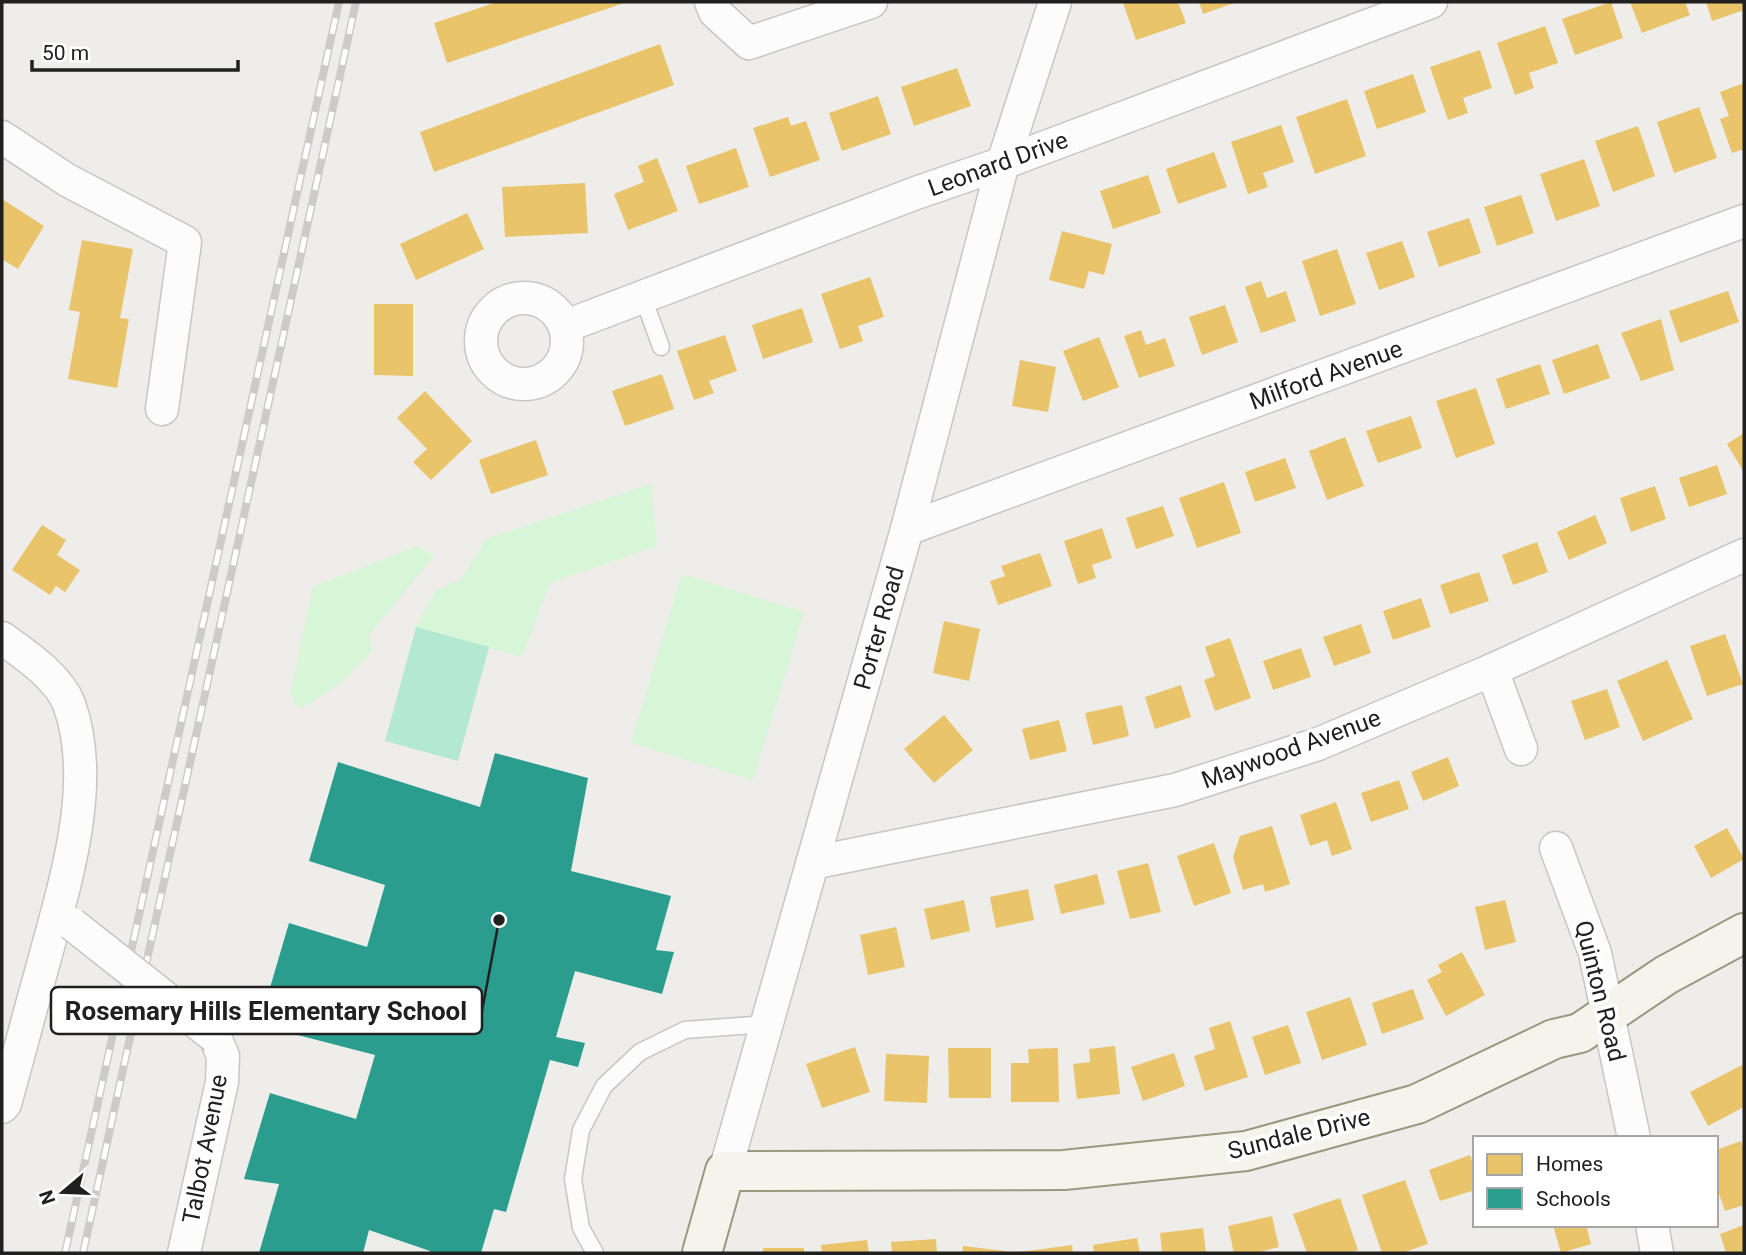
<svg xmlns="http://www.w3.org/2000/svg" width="1746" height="1255" font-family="Roboto,sans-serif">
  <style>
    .park { fill: #d7f5d7 }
    .pitch { fill: #b3e8d3 }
    .homes { fill: #e9c46a }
    .schools { fill: #2a9d8f }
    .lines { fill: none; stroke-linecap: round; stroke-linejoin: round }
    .lane-casing { stroke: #c7c6c5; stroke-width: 19 }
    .street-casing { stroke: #c7c6c5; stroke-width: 35 }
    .secondary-casing { stroke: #979a7f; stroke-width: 42 }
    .lane { stroke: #fdfcfc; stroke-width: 16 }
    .street { stroke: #fdfcfc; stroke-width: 32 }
    .secondary { stroke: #f4f4ec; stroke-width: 38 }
    .rail-casing { stroke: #cbcbca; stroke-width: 8 }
    .rail { stroke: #fff; stroke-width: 5; stroke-dasharray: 16; stroke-linecap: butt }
    .street-bridge-casing { stroke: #c7c6c5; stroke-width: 35; stroke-linecap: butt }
    .street-bridge { stroke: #fdfcfc; stroke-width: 32 }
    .labels { text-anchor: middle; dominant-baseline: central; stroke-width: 7; stroke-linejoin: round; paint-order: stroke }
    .street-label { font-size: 24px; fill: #202020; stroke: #fff }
    .leader { fill: none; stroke: #202020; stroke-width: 2.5 }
    .callout-dot { fill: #202020; stroke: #fff; stroke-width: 2.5 }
    .callout { fill: #fff; stroke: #202020; stroke-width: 2.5 }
    .callout-label { font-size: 26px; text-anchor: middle; font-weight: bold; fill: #202020 }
  </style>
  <rect width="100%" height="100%" fill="#efede9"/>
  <g class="park">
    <path d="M651,484L657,546L550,583L522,657L416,627L435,591L461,579L486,539Z"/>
    <path d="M417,546L434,556L369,635L372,651L342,681L311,703L306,704L303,708L295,705L291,691L313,587Z"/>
    <path d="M682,574L804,612L753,780L631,743Z"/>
  </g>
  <path class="pitch" d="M416,627L489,647L458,761L385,741Z"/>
  <g class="homes">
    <path d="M497,2H627L447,63L434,23Z"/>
    <path d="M1127,2H1178L1186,23L1136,40L1123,3Z"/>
    <path d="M1199,2H1237L1203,14Z"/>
    <path d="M1611,2L1623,38L1575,55L1562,19Z"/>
    <path d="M1630,2H1685L1690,15L1642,33Z"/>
    <path d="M1706,2H1744V10L1712,21Z"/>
    <path d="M1545,26L1558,63L1529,73L1534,88L1515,95L1497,43Z"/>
    <path d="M660,44L674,85L434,172L420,132Z"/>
    <path d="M1480,50L1492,88L1463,98L1468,113L1448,120L1430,67Z"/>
    <path d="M957,68L971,106L914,126L901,87Z"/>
    <path d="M1413,74L1426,112L1377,129L1364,91Z"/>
    <path d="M1744,83V149L1732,153L1720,119L1729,116L1720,92Z"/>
    <path d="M878,96L891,134L842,151L829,113Z"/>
    <path d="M1347,99L1366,156L1315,174L1296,117Z"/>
    <path d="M1699,107L1717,158L1674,173L1657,122Z"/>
    <path d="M788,117L791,126L806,121L820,160L770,177L753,128Z"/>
    <path d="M1281,125L1294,162L1263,173L1268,187L1248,194L1231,142Z"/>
    <path d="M1638,126L1655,176L1613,192L1595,141Z"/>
    <path d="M736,148L749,187L699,204L686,166Z"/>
    <path d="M1214,152L1227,187L1178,204L1166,169Z"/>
    <path d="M657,158L678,211L628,230L614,194L644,182L638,166Z"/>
    <path d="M1584,159L1600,206L1556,221L1540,174Z"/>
    <path d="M1148,175L1161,213L1113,229L1100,191Z"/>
    <path d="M585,183L588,233L505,237L502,187Z"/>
    <path d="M1521,195L1534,233L1497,246L1484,207Z"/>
    <path d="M2,199L44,226L18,269L2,259Z"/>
    <path d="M467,213L484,249L416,280L400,244Z"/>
    <path d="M1469,218L1481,253L1439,267L1427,232Z"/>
    <path d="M1062,231L1112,244L1104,275L1089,271L1084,289L1049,280Z"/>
    <path d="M82,240L133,249L120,318L129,319L117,388L68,379L80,312L69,310Z"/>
    <path d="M1402,241L1415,277L1379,290L1366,253Z"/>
    <path d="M1337,249L1356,304L1320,316L1302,261Z"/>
    <path d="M870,277L884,317L858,326L863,341L840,349L821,294Z"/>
    <path d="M1261,281L1267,298L1286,291L1296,321L1261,333L1245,287Z"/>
    <path d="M1728,291L1739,322L1680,343L1669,311Z"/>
    <path d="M374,304H413V376L374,375Z"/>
    <path d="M1225,305L1238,342L1202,355L1189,317Z"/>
    <path d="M802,308L813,342L763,359L752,325Z"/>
    <path d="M1661,319L1674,370L1641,381L1621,333Z"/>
    <path d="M1141,330L1146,345L1165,338L1175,366L1139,378L1124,336Z"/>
    <path d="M725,335L737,371L709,381L714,393L694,400L677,351Z"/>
    <path d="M1099,337L1119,387L1083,401L1063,351Z"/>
    <path d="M1598,344L1610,378L1564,394L1552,360Z"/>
    <path d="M1020,360L1056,367L1048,412L1012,406Z"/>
    <path d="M1540,364L1550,394L1506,409L1496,379Z"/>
    <path d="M662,374L674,409L625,426L612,391Z"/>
    <path d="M1476,388L1495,444L1456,458L1436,401Z"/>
    <path d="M425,391L472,441L431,480L413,462L427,449L397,418Z"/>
    <path d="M1411,416L1422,448L1378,463L1366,431Z"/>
    <path d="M1744,433V472L1727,444Z"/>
    <path d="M1345,437L1364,486L1327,500L1309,451Z"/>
    <path d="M536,440L548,475L491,494L479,460Z"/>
    <path d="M1285,458L1296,488L1255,502L1245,472Z"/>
    <path d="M1717,465L1727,494L1689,507L1679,478Z"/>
    <path d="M1224,482L1241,533L1197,548L1179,498Z"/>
    <path d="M1655,486L1666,519L1631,532L1620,498Z"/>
    <path d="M1163,506L1174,536L1136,549L1126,518Z"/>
    <path d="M1595,515L1607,543L1569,560L1557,532Z"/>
    <path d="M42,525L66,540L57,555L80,570L65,592L56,586L50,595L12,570Z"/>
    <path d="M1102,528L1112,558L1092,565L1096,578L1078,584L1064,541Z"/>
    <path d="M1537,542L1548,572L1513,585L1502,555Z"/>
    <path d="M1040,553L1052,586L998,605L990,581L1005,576L1001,566Z"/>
    <path d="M1479,572L1489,601L1450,614L1440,585Z"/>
    <path d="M1421,598L1431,627L1393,640L1383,611Z"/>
    <path d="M944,621L980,629L969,681L933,673Z"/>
    <path d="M1361,624L1371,653L1334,666L1323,637Z"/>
    <path d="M1725,634L1743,684L1707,696L1690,646Z"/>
    <path d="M1230,638L1251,698L1215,711L1204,680L1215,676L1205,647Z"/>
    <path d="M1301,648L1311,677L1273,690L1263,661Z"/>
    <path d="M1667,660L1693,719L1643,741L1617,681Z"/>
    <path d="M1181,685L1191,717L1155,729L1145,697Z"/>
    <path d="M1607,689L1620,727L1585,740L1571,701Z"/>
    <path d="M1122,705L1129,736L1093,745L1085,713Z"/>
    <path d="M944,715L973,750L934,783L904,749Z"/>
    <path d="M1059,720L1067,751L1030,760L1022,729Z"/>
    <path d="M1448,757L1459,786L1423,801L1411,772Z"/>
    <path d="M1399,780L1409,809L1371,822L1361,793Z"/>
    <path d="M1336,802L1352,849L1332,856L1327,840L1310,846L1300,815Z"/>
    <path d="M1272,826L1290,884L1265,892L1263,884L1243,890L1233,857L1240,836Z"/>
    <path d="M1727,828L1744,859L1711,878L1694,846Z"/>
    <path d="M1214,843L1231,893L1194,906L1177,856Z"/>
    <path d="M1148,863L1161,912L1130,919L1117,871Z"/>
    <path d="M1097,874L1105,904L1061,914L1054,885Z"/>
    <path d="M1028,889L1034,920L996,928L990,897Z"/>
    <path d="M964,900L970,931L931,940L924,909Z"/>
    <path d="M1505,900L1516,942L1485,950L1475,907Z"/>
    <path d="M896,927L905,967L868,975L860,935Z"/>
    <path d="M1462,952L1485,995L1446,1016L1427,980L1442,972L1438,965Z"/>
    <path d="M1413,989L1424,1019L1382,1034L1372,1003Z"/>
    <path d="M1350,997L1367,1045L1322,1060L1306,1012Z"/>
    <path d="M1230,1021L1248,1077L1205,1091L1194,1056L1215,1049L1209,1028Z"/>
    <path d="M1288,1025L1301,1063L1265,1075L1252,1037Z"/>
    <path d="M1115,1046L1120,1094L1077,1099L1073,1064L1090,1062L1089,1049Z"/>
    <path d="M855,1047L870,1092L822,1108L806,1064Z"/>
    <path d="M948,1048H991V1098H949Z"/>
    <path d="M1058,1048L1059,1102H1011V1063H1029L1028,1049Z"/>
    <path d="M1174,1053L1185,1086L1143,1101L1131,1067Z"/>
    <path d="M886,1054L929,1056L927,1103L884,1101Z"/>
    <path d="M1742,1065L1744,1070V1107L1708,1126L1690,1092Z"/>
    <path d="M1741,1141L1744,1151V1205L1725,1211L1716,1185V1150Z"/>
    <path d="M1470,1155L1475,1169V1190L1440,1201L1429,1170Z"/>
    <path d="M1405,1180L1428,1244L1402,1253H1382L1362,1195Z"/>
    <path d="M1340,1198L1358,1250L1349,1253H1307L1293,1214Z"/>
    <path d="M1272,1216L1279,1247L1256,1253H1234L1228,1226Z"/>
    <path d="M1553,1225H1586L1591,1244L1561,1253Z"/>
    <path d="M1744,1225V1253H1726L1720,1234Z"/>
    <path d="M1203,1228L1206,1253H1162L1160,1233Z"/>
    <path d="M1137,1238L1140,1253H1094L1093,1245Z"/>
    <path d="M936,1239L937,1253H892L891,1242Z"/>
    <path d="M867,1240L869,1253H822L821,1245Z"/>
    <path d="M1072,1245L1073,1253H1020V1252Z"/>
    <path d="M963,1246L1005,1251V1253H962Z"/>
    <rect x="763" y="1248" width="41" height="5"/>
  </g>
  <path class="schools" d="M495,753L588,778L571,871L671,896L656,950L674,952L662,994L575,971L556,1037L585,1043L578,1067L550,1060L506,1212L494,1209L481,1253H430V1251L369,1230L363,1253H259L279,1184L244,1179L270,1093L356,1119L375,1055L259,1025L289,923L367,947L385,885L309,861L338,762L480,807Z"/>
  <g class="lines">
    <defs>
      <g id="lane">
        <path d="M643,297L661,347"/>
        <path d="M595,1253L581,1228L573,1179L581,1130L604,1086L640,1052L685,1030L766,1024"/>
      </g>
      <g id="street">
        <path d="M711,2L715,12L749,43L871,2"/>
        <path d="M2,137L67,180L185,242L162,409"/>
        <circle cx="524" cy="341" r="43"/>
        <path d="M566,326L916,193L1003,163L1431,2"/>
        <path d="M907,529L1744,221"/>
        <path d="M2,638C24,654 59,677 69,704C98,784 64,886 43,965C30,1011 18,1057 5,1104L2,1107"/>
        <path d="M1492,670L1521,749"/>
        <path d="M1556,848L1595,953L1634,1138"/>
        <path d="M812,863L1175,790L1318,744L1492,670L1744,555"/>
        <path d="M725,1171L907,529L1003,163L1055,2"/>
        <path d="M1652,1225L1657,1253"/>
        <path d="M184,1253L222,1082L223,1056L215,1037"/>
      </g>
      <path id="secondary" d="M702,1253L725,1171L1064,1170L1246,1151L1417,1104L1554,1039L1580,1033L1666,975L1744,933"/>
    </defs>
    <use href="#lane" class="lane-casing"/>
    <use href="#street" class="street-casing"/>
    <use href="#secondary" class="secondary-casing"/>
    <use href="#lane" class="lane"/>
    <use href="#street" class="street"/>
    <use href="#secondary" class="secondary"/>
    <defs>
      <g id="rail">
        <path d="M65,1253L339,2"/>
        <path d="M83,1253L356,2"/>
      </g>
    </defs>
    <use href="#rail" class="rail-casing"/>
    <use href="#rail" class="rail"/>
    <defs>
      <path id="street-bridge" d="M72,924L215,1037"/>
    </defs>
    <use href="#street-bridge" class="street-bridge-casing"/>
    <use href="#street-bridge" class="street-bridge"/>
  </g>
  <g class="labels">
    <g class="street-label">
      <text transform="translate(998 164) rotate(-20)">Leonard Drive</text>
      <text transform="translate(1326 375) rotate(-20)">Milford Avenue</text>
      <text transform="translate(879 628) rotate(-74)">Porter Road</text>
      <text transform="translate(1291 749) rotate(-20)">Maywood Avenue</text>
      <text transform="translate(1600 991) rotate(76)">Quinton Road</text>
      <text transform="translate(1299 1134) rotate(-14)">Sundale Drive</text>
      <text transform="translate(205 1149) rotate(-79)">Talbot Avenue</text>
    </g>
  </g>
  <path class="leader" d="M499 920L482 1011"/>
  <circle class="callout-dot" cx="499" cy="920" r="7"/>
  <rect class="callout" x="51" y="987" width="431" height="47" rx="7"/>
  <g class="callout-label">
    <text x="266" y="1020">Rosemary Hills Elementary School</text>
  </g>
  <rect width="1746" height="1255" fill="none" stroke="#202020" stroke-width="7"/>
  <rect x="1473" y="1136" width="245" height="91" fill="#ffffff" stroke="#a6a6a6" stroke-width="2"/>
  <rect x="1487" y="1154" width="35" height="21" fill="#e9c46a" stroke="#a6a6a6" stroke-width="2"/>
  <text x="1536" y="1171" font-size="21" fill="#202020">Homes</text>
  <rect x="1487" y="1188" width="35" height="21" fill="#2a9d8f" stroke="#a6a6a6" stroke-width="2"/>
  <text x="1536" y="1206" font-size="21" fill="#202020">Schools</text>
  <g transform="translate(63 1192) rotate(251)" stroke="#ffffff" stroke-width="5" paint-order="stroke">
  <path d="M0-5L12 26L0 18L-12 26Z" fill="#202020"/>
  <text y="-10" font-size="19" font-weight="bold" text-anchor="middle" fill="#202020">N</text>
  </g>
  <path d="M32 60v10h206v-10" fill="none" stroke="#202020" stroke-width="3.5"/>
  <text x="42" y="60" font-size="21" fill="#202020" stroke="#ffffff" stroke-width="5" paint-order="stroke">50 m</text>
</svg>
